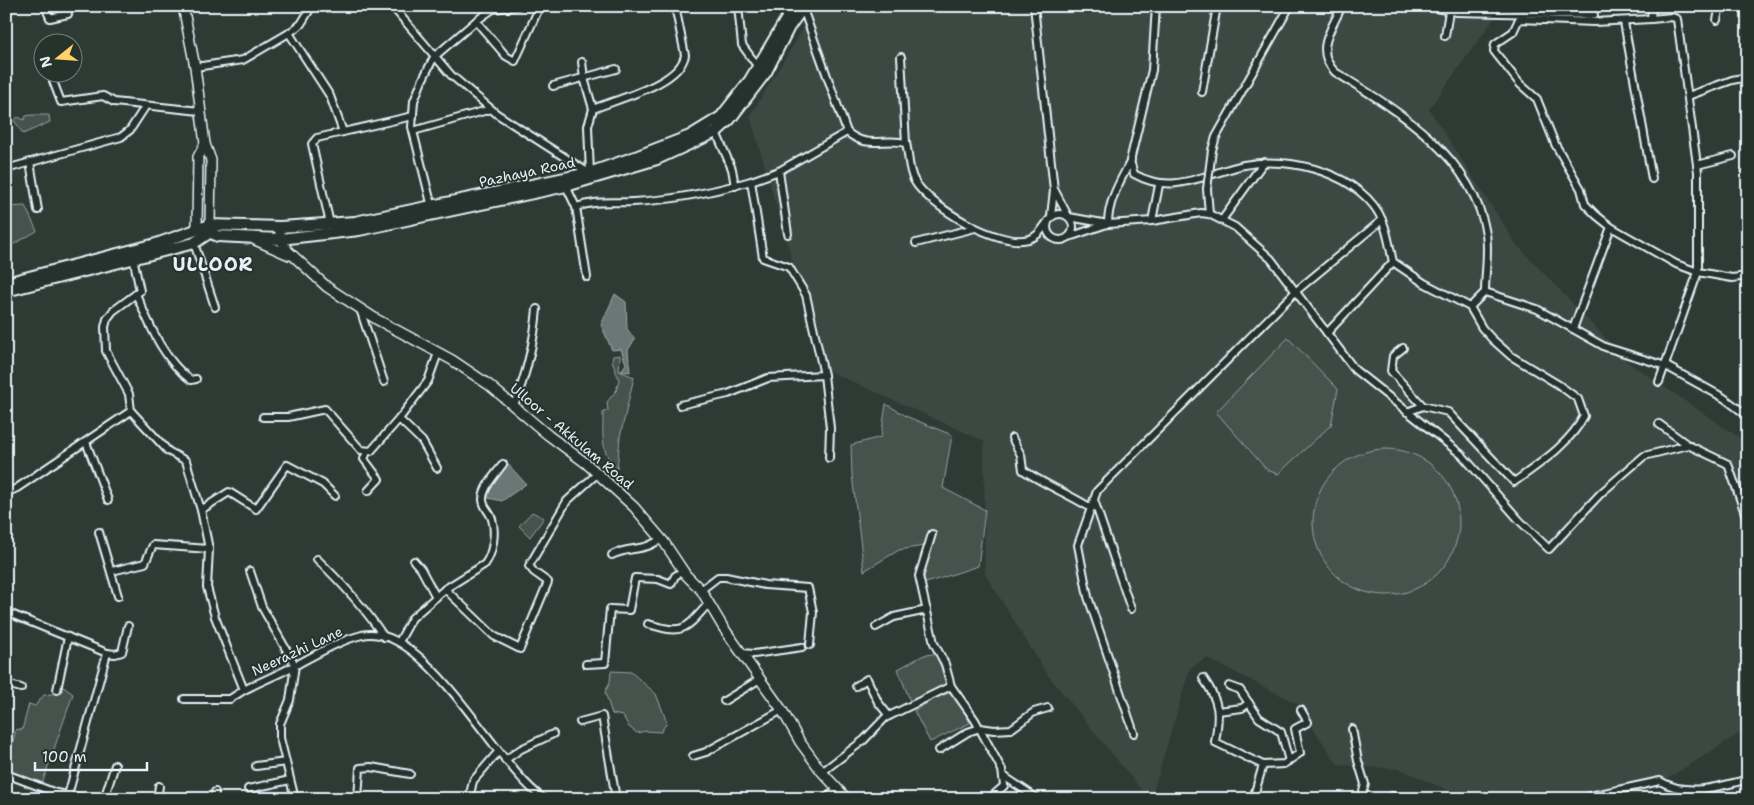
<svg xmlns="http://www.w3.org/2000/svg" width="1754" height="805" font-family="'Shantell Sans',sans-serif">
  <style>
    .built { fill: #3b4843 }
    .green { fill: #45524e; stroke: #96a2a3 }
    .water { fill: #6b7775; stroke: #9da8a9 }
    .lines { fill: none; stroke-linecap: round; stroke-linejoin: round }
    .street-casing { stroke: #e8f1f8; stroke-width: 10 }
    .secondary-casing { stroke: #e8f1f8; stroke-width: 12 }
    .primary-casing { stroke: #e8f1f8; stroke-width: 14 }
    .street { stroke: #26332d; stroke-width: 6 }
    .secondary { stroke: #26332d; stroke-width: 9 }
    .primary { stroke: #26332d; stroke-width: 10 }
    .street-bridge-casing { stroke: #e8f1f8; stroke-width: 10; stroke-linecap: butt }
    .street-bridge { stroke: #26332d; stroke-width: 6 }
    .labels { text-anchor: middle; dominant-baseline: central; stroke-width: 4; stroke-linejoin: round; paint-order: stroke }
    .street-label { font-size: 14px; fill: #e8f1f8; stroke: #26332d }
    .district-label { font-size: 19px; font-weight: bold; letter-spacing: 1px; fill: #e8f1f8; stroke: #26332d }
  </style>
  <rect width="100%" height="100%" fill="#2e3b35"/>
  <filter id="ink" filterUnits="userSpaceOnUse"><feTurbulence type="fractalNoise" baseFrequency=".02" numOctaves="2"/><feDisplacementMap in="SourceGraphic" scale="10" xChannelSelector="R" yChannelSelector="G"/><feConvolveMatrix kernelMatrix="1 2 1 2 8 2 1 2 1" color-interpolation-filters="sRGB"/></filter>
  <g filter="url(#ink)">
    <path class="built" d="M817,6H1503L1429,109L1516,244L1629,363L1740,438L1748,472V696L1742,732L1635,799H1468L1400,769L1338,765L1296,703L1207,658L1190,668L1151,799H1149L1047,674L985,574L984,441L824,369L750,116Z"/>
    <g class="green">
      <path d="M31,115H49L50,122L23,134L14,120L18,117L24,120L26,116Z"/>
      <path d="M25,206L37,231L7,248L6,265V207Z"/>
      <path d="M1288,338L1338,389L1331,425L1278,474L1267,470L1216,412Z"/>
      <path d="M620,355L619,371L634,377L620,437L617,469C600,453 603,435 603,412L608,411L607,402L616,391L619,380L612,360L613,356Z"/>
      <path d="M886,404L908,417L952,435L943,488L985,510L978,566L923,584L930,545L899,550L864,571L852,475L851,445L881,437Z"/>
      <circle cx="1386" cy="522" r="73"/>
      <path d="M532,512L544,518L530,537L519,526Z"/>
      <path d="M935,654L949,683L910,701L898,669L924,655Z"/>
      <path d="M611,671L631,672L656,694L667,722L661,732L646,731L637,733L629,727L623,716L612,714L605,692L610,682Z"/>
      <path d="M62,686L73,694L42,784L6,771L16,729L22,730L29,704L35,706L44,695L59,693Z"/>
      <path d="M952,692L964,710L970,723L930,742L914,711L935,698Z"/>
    </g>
    <g class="water">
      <path d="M615,294L626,302L627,329L635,339L628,350L630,372L621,371L626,364L621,349L612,350L601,325Z"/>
      <path d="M506,462L526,484L502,501L488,498L490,483Z"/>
    </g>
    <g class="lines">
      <defs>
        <g id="street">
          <path d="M45,6L50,18L68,14"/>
          <path d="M392,6L451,75L497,114L589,173"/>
          <path d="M738,6L742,45L758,67"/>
          <path d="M802,6L847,132C868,150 884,137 906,143C909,155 908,169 914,180C928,206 999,248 1029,239C1039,236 1042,229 1048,221"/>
          <path d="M1034,6L1054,190L1051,216"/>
          <path d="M1156,6L1152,70L1130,161L1134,174C1173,196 1204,174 1244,165C1289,155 1364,174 1383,222C1388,234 1390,249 1393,262L1424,283L1470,307L1482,328L1492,339L1511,356L1559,385L1578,399L1584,416C1570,444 1539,464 1514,482L1448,412L1423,406L1407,412"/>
          <path d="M1342,6C1331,30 1314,50 1335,72C1397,110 1473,155 1486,234C1489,252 1485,274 1485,292L1470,307"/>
          <path d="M1425,6L1457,12L1594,15"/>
          <path d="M1652,6L1651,19L1672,17L1677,19L1698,172V272L1659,382"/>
          <path d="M1651,19L1594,22L1519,19L1513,32L1495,44L1494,51L1520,84L1537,99L1555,144L1581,189L1585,204L1596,215L1611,227L1676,264L1698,272L1732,278L1748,276"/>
          <path d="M1717,20L1720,6"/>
          <path d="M476,21L506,56L515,61L540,6"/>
          <path d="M1624,22L1652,179"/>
          <path d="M289,33L330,96L343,132L317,138L312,144L330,224"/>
          <path d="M1445,36L1449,11"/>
          <path d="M901,57L906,143"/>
          <path d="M582,62L584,78L593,109"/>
          <path d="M195,67L243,60L289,33L301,24L312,6"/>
          <path d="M53,81L61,102L103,96L114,102L200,111"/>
          <path d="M553,86L616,69"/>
          <path d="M1202,92L1217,6"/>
          <path d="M1688,96L1732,80L1748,77"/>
          <path d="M413,131L491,109"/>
          <path d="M343,132L413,116"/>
          <path d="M716,132L732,169L735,186"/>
          <path d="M30,162L38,210"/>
          <path d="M1697,165L1733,156"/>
          <path d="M6,169L121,137L130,130L145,107"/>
          <path d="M779,171L788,234"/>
          <path d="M590,174L588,126L593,109C617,99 680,84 685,55L675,6"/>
          <path d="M751,181L779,171L847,132"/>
          <path d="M566,186L576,207C595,200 613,203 633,202C673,200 713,192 751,181L763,258L789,267L806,295L824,375L768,378L728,394L680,405"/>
          <path d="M1207,189L1209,214"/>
          <path d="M1055,191L1068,216"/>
          <path d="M432,207L412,127L414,101L422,81L434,57L476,21L493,9L518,6"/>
          <path d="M576,207L587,277"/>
          <circle cx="1060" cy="227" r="13"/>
          <path d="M1069,217L1108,224L1152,221L1201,213L1209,214L1235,227L1271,259L1355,370L1462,455L1520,521L1549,549L1601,493L1644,456L1688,445L1728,464L1748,522"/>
          <path d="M1222,220L1264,162"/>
          <path d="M1152,221L1159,185"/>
          <path d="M1108,224C1108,200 1121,180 1131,160"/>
          <path d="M1069,237L1107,224"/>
          <path d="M194,243L215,307"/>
          <path d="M916,243L975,228"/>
          <path d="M1485,292L1537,309L1605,347L1666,366L1724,398L1748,416"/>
          <path d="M136,294C150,325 163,360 191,380L196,379"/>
          <path d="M360,309L384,382"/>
          <path d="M1573,329L1611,227"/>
          <path d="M1327,333L1393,262"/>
          <path d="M1403,348L1393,356L1391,371L1423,406"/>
          <path d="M824,375L830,428L829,458"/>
          <path d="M514,405C527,373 534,343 537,309"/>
          <path d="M131,411L168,451L186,461L201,510L209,549L207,587L215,617L244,690C262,681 279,674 296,665C317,654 338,641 362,635C426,621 495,766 544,799"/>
          <path d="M263,417H288L325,409L361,450L371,451L399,419L428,381L438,353"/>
          <path d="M399,419L422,441L437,468"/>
          <path d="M1659,424L1688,445"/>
          <path d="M1012,438L1021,455L1023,470C1045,485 1069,494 1091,508"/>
          <path d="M86,442L108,500"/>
          <path d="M367,452L364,459L379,479L368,491"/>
          <path d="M6,493L17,488L131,411L129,394L106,351L105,327L107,319L113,311L140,291L133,257"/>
          <path d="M1094,500L1131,609"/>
          <path d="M201,510L229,492L256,509L287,465L323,484L335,496"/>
          <path d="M99,532L118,596"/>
          <path d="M932,534L919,576L934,643L945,664L951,686L975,720L1002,770L1004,786L989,799"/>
          <path d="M612,555C628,546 647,552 661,538"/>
          <path d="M317,559C342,583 365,608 384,637"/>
          <path d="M414,561L421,569L436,597"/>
          <path d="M112,571L145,563L153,545L209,549"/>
          <path d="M250,571L262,607L295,665L290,700L280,724V738L295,799"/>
          <path d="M445,589L485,564C493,553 496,532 492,519C490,511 482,507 483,498C484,486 496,474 503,464"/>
          <path d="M701,590L718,577H726L765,585L808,588L813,612L810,645"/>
          <path d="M6,612L107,653L67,799"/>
          <path d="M648,624C684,635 685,630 709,603"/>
          <path d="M876,627L894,617L927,610"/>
          <path d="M399,642L412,618L445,589L494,636L520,649L548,582L534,572L529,566L567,501L598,473"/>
          <path d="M107,653L115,654L122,652L128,626"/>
          <path d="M741,653L754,654L802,647"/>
          <path d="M586,664L605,663L610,609L629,610L635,578L658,579L671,584L675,576L683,571"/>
          <path d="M1203,678C1220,702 1220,714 1215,742L1263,765"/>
          <path d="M6,684L21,688"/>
          <path d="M856,686L867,679L878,702L889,716"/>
          <path d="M1229,686L1240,690L1259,718L1281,732L1289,761"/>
          <path d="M57,690L68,637"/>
          <path d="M184,699H230L244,690"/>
          <path d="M724,701L760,679"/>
          <path d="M1218,711L1242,708L1249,703"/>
          <path d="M580,722L602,716L616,799"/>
          <path d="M1352,729L1358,761L1365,784L1361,799"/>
          <path d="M1134,733L1088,597L1078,545L1097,491L1295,292L1382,220"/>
          <path d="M939,750L968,732L980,728L994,730L1011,729L1034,712L1048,708"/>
          <path d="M693,756L706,752L782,710"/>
          <path d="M505,760L521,749L553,734"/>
          <path d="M256,766L286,762"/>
          <path d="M822,772L864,740L885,718L951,686"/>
          <path d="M6,774L56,793L89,799"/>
          <path d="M1005,777L1038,799"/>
          <path d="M248,789L290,780"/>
          <path d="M1590,796L1660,781C1686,797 1719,787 1748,779"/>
          <path d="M104,799L115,765"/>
          <path d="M157,799L159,786"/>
          <path d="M214,799L215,792"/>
          <path d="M358,799L360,768L371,767L410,774"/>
          <path d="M469,799L473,781L498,752"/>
          <path d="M823,799L838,790"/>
          <path d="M1253,799L1263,765L1284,764L1300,753L1295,729L1308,722L1301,710"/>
          <path d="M1392,799V796"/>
        </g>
        <g id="secondary">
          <path d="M183,6L195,67L205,144L211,160L210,225"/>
          <path d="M197,227L198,157L205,144"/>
          <path d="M280,227V239L288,251L327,287L376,319L452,360L489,385L548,435L587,464L634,507L664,542L686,575L701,590L723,627L782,710L800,742L822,772L847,799"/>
          <path d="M255,240L289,255"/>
        </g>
        <g id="primary">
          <path d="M197,227L218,236L280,239L359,230L566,186L657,159L716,132L730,119L766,72L789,27L804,6"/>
          <path d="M6,283L156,244L210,225L280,227L355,222L589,173L638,156L690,136L721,117L750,80L794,6"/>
          <path d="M6,291L194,243L209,233L210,228"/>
        </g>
      </defs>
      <use href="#street" class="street-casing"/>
      <use href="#secondary" class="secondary-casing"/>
      <use href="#primary" class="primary-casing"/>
      <use href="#street" class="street"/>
      <use href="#secondary" class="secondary"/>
      <use href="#primary" class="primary"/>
      <defs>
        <path id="street-bridge" d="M1207,189L1212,150L1216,137L1290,6"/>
      </defs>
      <use href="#street-bridge" class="street-bridge-casing"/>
      <use href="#street-bridge" class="street-bridge"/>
    </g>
  </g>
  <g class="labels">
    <g class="street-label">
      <text transform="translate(527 172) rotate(-12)">Pazhaya Road</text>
      <text transform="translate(572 436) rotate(40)">Ulloor - Akkulam Road</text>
      <text transform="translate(297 651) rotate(-25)">Neerazhi Lane</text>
    </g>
    <g class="district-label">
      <text x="213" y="264">ULLOOR</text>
    </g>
  </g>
  <rect width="1754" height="805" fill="none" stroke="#26332d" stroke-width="25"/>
  <rect x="12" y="12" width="1729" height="780" fill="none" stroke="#e8f1f8" stroke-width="2" filter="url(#ink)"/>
  <g transform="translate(58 58) rotate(253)"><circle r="24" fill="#26332d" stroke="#747f7e"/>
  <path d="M0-4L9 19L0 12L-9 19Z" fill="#ffd166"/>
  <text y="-8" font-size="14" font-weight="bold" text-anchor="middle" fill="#e8f1f8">N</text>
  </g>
  <path d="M35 762v8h112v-8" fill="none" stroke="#e8f1f8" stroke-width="2.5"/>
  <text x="42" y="762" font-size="15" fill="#e8f1f8" stroke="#26332d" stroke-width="4" paint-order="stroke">100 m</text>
</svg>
